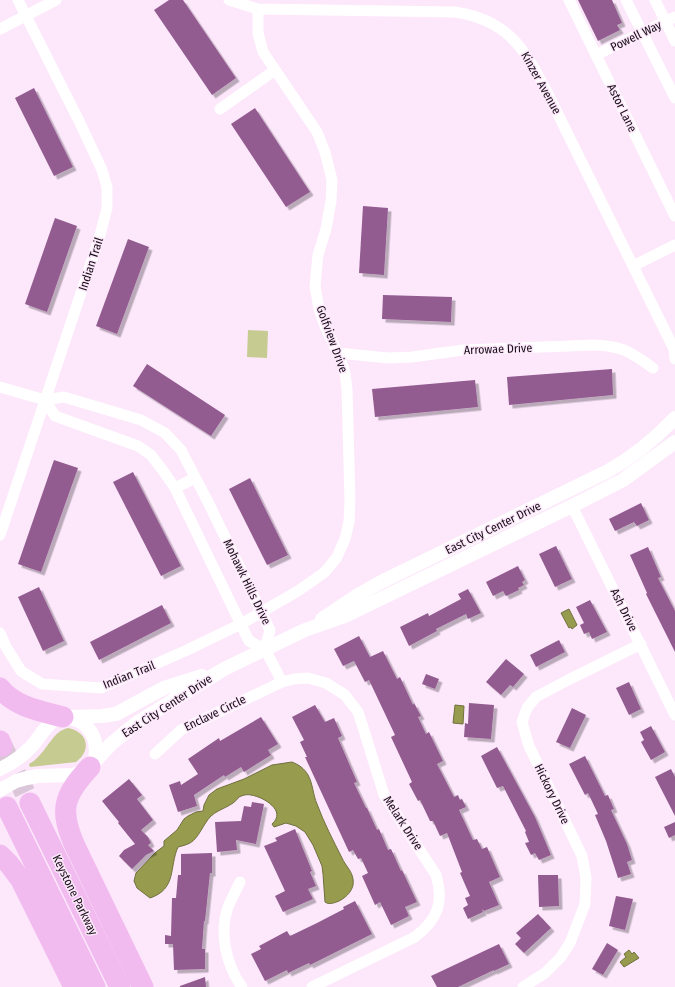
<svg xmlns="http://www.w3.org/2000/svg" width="675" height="987" font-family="'Fira Sans Condensed',sans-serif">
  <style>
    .green { fill: #c6cb92 }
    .water { fill: #969b4e; stroke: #6f713d }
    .building { fill: #925c90; filter: url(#shadow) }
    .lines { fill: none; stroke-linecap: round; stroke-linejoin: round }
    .motorway-tunnel { stroke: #dac6d8; stroke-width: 21; stroke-dasharray: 21 10; stroke-linecap: butt }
    .minor { stroke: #fff; stroke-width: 11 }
    .tertiary { stroke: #fff; stroke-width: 14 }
    .motorway { stroke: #f1bbef; stroke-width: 21 }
    .labels { text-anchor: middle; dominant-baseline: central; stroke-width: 3; stroke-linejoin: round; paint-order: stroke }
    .street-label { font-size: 12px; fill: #150e15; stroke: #fde7fb }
  </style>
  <defs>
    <filter id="shadow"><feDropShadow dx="3.5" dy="3.5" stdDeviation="0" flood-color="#0004"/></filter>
  </defs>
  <rect width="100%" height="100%" fill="#fde7fb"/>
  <g class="green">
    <path d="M248,330L268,331L267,358L247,357Z"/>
    <path d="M68,728C88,732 92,750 76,762L30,767L29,764C33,762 36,759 39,756C49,746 54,731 68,728Z"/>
  </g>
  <g class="water">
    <path d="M569,609L577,625L572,629L571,627L569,628L561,613Z"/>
    <path d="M455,705L464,706L463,724L453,723Z"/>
    <path d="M292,762C299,765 304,768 308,775C313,784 313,795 317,804C324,823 333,840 342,858C345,865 352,871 353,879C355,889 347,897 339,901C334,903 329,905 325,902L323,874L322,866L313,845L305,832L296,826L286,823L274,827L272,824C287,811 264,797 251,795C247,794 243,795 239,797C232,807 220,808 211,816C203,824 199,838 190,843C186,845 182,846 178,847C169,867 177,889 150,898L137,888L134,881L136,873L156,852L164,846V841L177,830L184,819L188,816L196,812L203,811L204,805L209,795L217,789L244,779L272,765Z"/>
    <path d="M629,950L632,954L634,952L639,958L624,967L620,962L626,957L624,954Z"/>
  </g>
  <g class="building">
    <path d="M169,0H183L236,78L212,95L154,10Z"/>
    <path d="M578,0H612L622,23L617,25L620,30L598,41Z"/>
    <path d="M34,88L73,167L54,176L15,98Z"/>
    <path d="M255,108L310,192L286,207L231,124Z"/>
    <path d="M363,206L388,208L384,275L359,273Z"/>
    <path d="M55,218L77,226L47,312L25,304Z"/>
    <path d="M128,239L149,247L117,334L96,326Z"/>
    <path d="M383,295L452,297L451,322L382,319Z"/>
    <path d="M147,364L225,415L211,436L133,386Z"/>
    <path d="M612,369L613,395L509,405L507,377Z"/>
    <path d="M475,380L478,407L375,417L372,389Z"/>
    <path d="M54,460L78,468L41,572L18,564Z"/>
    <path d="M133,472L181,566L161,576L113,482Z"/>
    <path d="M250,478L288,555L267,565L229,489Z"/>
    <path d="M641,503L649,520L637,526L634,522L615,531L609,519Z"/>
    <path d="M556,546L572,579L555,587L539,554Z"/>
    <path d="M648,547L661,577L658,578L675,611V652L646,594L647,593L630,555Z"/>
    <path d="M518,566L525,580L522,582L524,585L518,588L519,590L506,596L503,591L493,596L486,582Z"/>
    <path d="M39,587L64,641L43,651L18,597Z"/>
    <path d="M468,589L481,613L468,619L466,614L436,629L437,631L409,646L400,627L428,613L429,616L461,599L458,594Z"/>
    <path d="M590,600L607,632L592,639L589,632L584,634L580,625L584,623L576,607Z"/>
    <path d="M162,605L171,623L99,660L90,642Z"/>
    <path d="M359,636L370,657L383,651L397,679L400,677L413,705L414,703L421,716L418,717L426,734L429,732L443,761L437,764L454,797L458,795L460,800L462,799L466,807L459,810L473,840L477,839L482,849L487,847L500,877L489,882L499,905L484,911L482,909L483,912L468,919L463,908L468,905L465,898L470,896L460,873L462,872L447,833L440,836L433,821H430L420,800L418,801L409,784L412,782L391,737L395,735L369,680L365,682L354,661L343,666L334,649Z"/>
    <path d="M559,640L565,652L536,667L530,655Z"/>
    <path d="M506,659L524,674L513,687L510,685L501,695L486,682Z"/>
    <path d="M426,674L439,679L435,689L422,684Z"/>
    <path d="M629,682L641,709L629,715L616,688Z"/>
    <path d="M469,703L494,705L491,739L464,737L465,723L468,724Z"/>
    <path d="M315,705L325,722L334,718L342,736L338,738L357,782L354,783L366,808H367L377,830L379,829L388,850L391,849L401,871L402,870L417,902L405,907L409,916L391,925L380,902L375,905L362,876L368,873L361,858L358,859L353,850L349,852L305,757H307L300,742L304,740L292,717Z"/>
    <path d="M572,708L586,715L570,748L556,742Z"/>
    <path d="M261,717L278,744L268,750L271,755L244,772L241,767L225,777L224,775L194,795L197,806L178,812L169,785L180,781L181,785L198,774L188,759L219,738L220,741Z"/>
    <path d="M651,726L665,752L651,760L641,742L644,740L640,732Z"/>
    <path d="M497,747L535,817L551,855L539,860L535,853L531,855L525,843L529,842L525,832L526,831L503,786L497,788L481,756Z"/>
    <path d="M585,756L605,796L608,795L614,809L611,810L627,844L632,860L627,862L631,874L618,878L606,841L595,815L598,814L588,793L585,795L569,764Z"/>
    <path d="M671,769L675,777V816L655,777Z"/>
    <path d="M129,779L142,795L137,799L153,820L141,830L148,837L151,843L148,845L154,851L146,855L132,869L119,856L124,850L135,844L118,823L119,822L102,801Z"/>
    <path d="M252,802L264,804L256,844L236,840L237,850L217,852L215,822L241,821L244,806L251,807Z"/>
    <path d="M675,822V835L669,838L664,827Z"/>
    <path d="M295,829L312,871L310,872L316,886L308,889L313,899L283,912L275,896L285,891L264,846L277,841L275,838Z"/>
    <path d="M212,853V873H210L205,921H204L202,949H205V969L174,970L173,944H165V935L171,936L172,898H176L178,875H181V854Z"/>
    <path d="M538,875H558L559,906L539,907Z"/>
    <path d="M616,896L633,899L625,930L609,926Z"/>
    <path d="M355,901L372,934L310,965L309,963L288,973L287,970L265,981L251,954L261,949L259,946L287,931L290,936L317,923L344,909L343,907Z"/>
    <path d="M538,914L551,928L524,953L515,944L521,938L516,933Z"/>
    <path d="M607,943L618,950L603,975L592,969Z"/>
    <path d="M499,944L509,964L494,971V970L458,987H437L431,976Z"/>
    <path d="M205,977L206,987H180V986Z"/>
  </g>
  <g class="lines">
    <path class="motorway-tunnel" d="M2,746L30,803"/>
    <g class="minor">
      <path d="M229,0L258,9L455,12C508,20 524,48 547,92L674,349L675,359"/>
      <path d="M569,0L675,216"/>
      <path d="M626,0L675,98"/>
      <path d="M655,0L675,41"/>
      <path d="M0,29L56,0"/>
      <path d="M596,55L675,17"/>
      <path d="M220,109L275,70"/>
      <path d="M633,266L675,245"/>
      <path d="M338,353L388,358L412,357L463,350L595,345C622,346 631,352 653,368"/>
      <path d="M0,387L45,400L64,397L141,420L165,433L181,450L209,504L270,630L265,649"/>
      <path d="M45,400L55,416L138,446L151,455L164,472L175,488L249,641L265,649"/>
      <path d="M175,488L195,478"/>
      <path d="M572,506L675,715"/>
      <path d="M0,535L99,239L107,208V187L102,170L80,123L18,0"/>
      <path d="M0,633L6,647L21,671L42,684L101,688L185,651L241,624L298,591L325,572L337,557L345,539L349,522L350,501L347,389L345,373L340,358L325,326L319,309L315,286L318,255L326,229L331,201L332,180L325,152L317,132L263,52L258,33V9"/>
      <path d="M265,649L282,682"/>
      <path d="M155,754L181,730L282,682L294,679L308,678L326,683L345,695L358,712L362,724L384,795L436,875C444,903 438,919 415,937L312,987"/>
      <path d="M240,882C236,890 232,898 228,907C219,933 226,965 242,987"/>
      <path d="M523,987L545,973L561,957L570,943L585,904L586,878L582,856L529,746L522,722L527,708L536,697L568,680L641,644"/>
    </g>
    <g class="tertiary">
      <path d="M322,619L358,595L381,582L608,471C633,457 655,439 675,418"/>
      <path d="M66,717L102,716L116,714L164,688L202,676"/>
      <path d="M0,769C11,764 21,757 30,748C42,736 50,713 70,718C75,719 80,721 84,724C96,735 97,746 95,761"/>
      <path d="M0,790L16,781L27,778L38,776L73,775L84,771L90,767L111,744L138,722L224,669L305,630L345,616L572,506L623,480L675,442"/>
    </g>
    <g class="motorway">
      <path d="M0,688C15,707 41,711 63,717"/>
      <path d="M0,741L2,746"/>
      <path d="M90,767C63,796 59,810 75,846L143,987"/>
      <path d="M30,803L120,987"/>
      <path d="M7,807L95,987"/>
      <path d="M0,855L9,864L21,880L74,987"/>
    </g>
  </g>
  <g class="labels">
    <g class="street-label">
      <text transform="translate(636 36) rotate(-26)">Powell Way</text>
      <text transform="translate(541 83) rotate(61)">Kinzer Avenue</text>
      <text transform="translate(622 108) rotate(64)">Astor Lane</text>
      <text transform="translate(91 264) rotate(-72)">Indian Trail</text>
      <text transform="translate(332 339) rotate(70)">Golfview Drive</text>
      <text transform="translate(498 349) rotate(-2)">Arrowae Drive</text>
      <text transform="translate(493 528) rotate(-26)">East City Center Drive</text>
      <text transform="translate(247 582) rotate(64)">Mohawk Hills Drive</text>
      <text transform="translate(624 610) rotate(64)">Ash Drive</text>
      <text transform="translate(129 675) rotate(-22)">Indian Trail</text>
      <text transform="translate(167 706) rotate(-33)">East City Center Drive</text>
      <text transform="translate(215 713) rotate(-26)">Enclave Circle</text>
      <text transform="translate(552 794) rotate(64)">Hickory Drive</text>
      <text transform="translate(403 823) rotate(57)">Melark Drive</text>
      <text transform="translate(75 895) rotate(64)">Keystone Parkway</text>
    </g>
  </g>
</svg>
